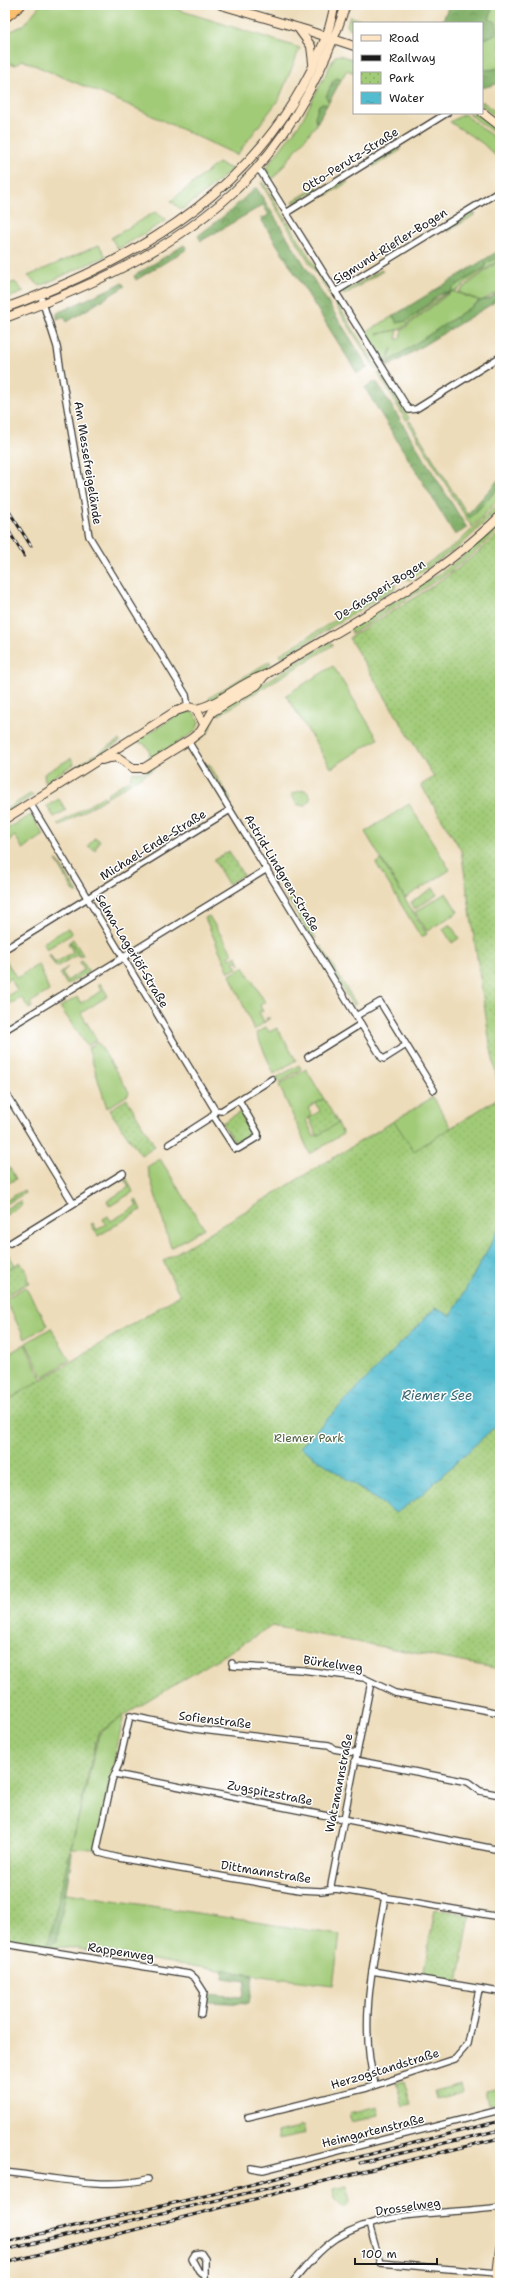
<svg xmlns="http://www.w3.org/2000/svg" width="505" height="2288" font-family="'Shantell Sans',sans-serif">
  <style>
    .green { fill: #a2cb78; stroke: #5f744a }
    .forest { fill: url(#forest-crowns); stroke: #4e6642 }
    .park { fill: url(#park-dots); stroke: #5f744a }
    .water { fill: url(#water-ripples); stroke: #386c76 }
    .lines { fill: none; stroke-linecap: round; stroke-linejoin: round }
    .street-casing { stroke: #3b3934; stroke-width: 8 }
    .secondary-casing { stroke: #3b3934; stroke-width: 10 }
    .highway-casing { stroke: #3b3934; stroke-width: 12 }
    .street { stroke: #fff; stroke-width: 5.5 }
    .secondary { stroke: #fde5c5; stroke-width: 8 }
    .highway { stroke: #fbbe6e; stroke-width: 10 }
    .rail-casing { stroke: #1c1c1c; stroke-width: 3 }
    .rail { stroke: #fff; stroke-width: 1.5; stroke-dasharray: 4.5; stroke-linecap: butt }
    .labels { text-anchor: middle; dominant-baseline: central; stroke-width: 3; stroke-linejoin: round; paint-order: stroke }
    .street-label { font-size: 12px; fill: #1c1c1c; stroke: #fff }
    .park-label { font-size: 12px; fill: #526241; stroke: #fff }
    .water-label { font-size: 13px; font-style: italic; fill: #35646d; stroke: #fff }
  </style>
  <defs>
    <pattern id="forest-crowns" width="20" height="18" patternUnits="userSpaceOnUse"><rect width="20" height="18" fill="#81af68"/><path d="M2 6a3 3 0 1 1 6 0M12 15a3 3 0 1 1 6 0" fill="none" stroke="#698e55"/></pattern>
    <pattern id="park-dots" width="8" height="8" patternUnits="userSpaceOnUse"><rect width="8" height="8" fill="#a2cb78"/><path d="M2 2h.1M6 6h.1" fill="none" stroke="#8bae67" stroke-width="1.8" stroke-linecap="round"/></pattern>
    <pattern id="water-ripples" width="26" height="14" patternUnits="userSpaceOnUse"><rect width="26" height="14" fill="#53bccf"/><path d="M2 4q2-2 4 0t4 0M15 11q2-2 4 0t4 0" fill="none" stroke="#48a1b1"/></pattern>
  </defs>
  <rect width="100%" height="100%" fill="#fff"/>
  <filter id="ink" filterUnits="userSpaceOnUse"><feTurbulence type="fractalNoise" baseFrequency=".025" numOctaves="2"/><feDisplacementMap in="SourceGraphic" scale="8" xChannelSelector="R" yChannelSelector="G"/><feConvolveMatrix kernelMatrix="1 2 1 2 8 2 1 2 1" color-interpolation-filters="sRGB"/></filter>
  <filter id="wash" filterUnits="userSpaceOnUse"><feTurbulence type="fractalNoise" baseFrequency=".012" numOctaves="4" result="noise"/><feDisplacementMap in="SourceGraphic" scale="16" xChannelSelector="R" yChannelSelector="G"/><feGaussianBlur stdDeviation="0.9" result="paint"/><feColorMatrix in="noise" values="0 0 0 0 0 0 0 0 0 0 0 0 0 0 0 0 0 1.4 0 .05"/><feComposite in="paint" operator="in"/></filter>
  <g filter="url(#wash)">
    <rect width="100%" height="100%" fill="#eddcb9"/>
    <g class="green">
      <path d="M40,5H163L300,48L279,99L237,155L131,106L22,60L16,65L5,62V34L24,25Z"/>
      <path d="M493,5H500V68L489,70L482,69V40L498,33L489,19Z"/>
      <path d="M350,16L368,23H354V31L347,26Z"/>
      <path d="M340,55L354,60V73L347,70L341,80L337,78L333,81L326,97L329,102L327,105H319L315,117L316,125L271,181L266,168L301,122L335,56Z"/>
      <path d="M482,101L500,115V120L482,106Z"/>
      <path d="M468,113C480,113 491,125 500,133V138Z"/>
      <path d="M464,114L500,142V160L482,143L450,122Z"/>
      <path d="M398,149L401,150L373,167L374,163Z"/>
      <path d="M218,163L232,169L207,191L181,210L171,201Z"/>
      <path d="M345,181L348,182L326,196V193Z"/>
      <path d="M263,182L286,220L284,221L261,183Z"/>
      <path d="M318,186V189L294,203L293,201Z"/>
      <path d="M155,212L167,220L118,249L111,238Z"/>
      <path d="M473,213L476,214L447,232V229Z"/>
      <path d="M288,222L328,288L326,289L285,223Z"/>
      <path d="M99,245L106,256L40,286L28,276Z"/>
      <path d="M500,257V259L457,290L446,294L401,329L377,334L398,330L396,339H400L402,330L452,291L480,301L388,362L392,348L384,365L366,335L369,334L365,333L393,316L397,323C418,319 431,298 452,291L451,288L485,268L486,263Z"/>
      <path d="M500,260V291L481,301L458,292Z"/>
      <path d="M381,270L383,271L344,295L342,292L346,288L349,289Z"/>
      <path d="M15,282L24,292L5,299V285Z"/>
      <path d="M329,290L378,369L376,370L327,291Z"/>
      <path d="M380,372L407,415L409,419L406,420L378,373Z"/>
      <path d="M410,421L452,490L450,491L408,422Z"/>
      <path d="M500,486V498L472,527L451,493L453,491L470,518Z"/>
      <path d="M500,502V508L460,546L409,580L405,578L458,543Z"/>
      <path d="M500,523V529L473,554L445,575L352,634L351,629L442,572L471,550Z"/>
      <path d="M395,583V588L283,657L279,655Z"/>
      <path d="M329,643L333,645L245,699L243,696Z"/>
      <path d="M270,661V665L211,702L209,698Z"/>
      <path d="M333,666L378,739L331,768L286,695Z"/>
      <path d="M240,698L242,701L219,715L217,712Z"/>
      <path d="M190,711L195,714L199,722L196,731L146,763L150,755C149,745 142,741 133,743L183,712Z"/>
      <path d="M213,715L214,718L208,733L194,744L206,730Z"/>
      <path d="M119,740L120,742L49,785H46Z"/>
      <path d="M71,758L74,764L45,782L44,774Z"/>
      <path d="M209,764L231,800L229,801L207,765Z"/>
      <path d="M154,766L155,768L134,781L130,778L133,772H142Z"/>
      <path d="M128,780L132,782L108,797L107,794Z"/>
      <path d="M305,790L310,795V801L306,805H298L291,795L299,791Z"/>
      <path d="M30,794L34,795L5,813V810Z"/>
      <path d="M104,796L106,798L60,826L58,824Z"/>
      <path d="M59,799L66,810L54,817L47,806Z"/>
      <path d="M409,804L450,870L405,898L365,832Z"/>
      <path d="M31,815L44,835L23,849L15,836L5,843V830Z"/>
      <path d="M56,860H57L78,893H75Z"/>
      <path d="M381,860L427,934L421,937L376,863Z"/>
      <path d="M279,877L316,938L312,940L278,881L275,880Z"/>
      <path d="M446,893L458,912L427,931L415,912Z"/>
      <path d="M209,916L233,954L229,956L230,959L237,956L240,965L237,960L233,962L237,968L229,972L205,918Z"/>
      <path d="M450,924L459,938L452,943L443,929Z"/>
      <path d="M68,928L72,934L47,949L43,943Z"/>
      <path d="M70,942L78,954L56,967L49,955L50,954L55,963L73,952L68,943Z"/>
      <path d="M321,946L356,1004L353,1006L322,953L317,948Z"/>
      <path d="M5,959L17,978L39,964L49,991L30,1003L32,1007L29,1009L22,998L5,1006V997L17,990L10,978L5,981Z"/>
      <path d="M82,961L89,972L67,985L60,973L68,967L62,973L67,981L84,970L80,962Z"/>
      <path d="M244,967L265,1002L260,1005L263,1012L261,1011L259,1012L264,1022L267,1020L266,1018H270L254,1030L230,975Z"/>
      <path d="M100,983L108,996L81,1013L97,1040L87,1046L60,1007L77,997L81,1003L102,991L98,984Z"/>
      <path d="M266,1027L269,1032L277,1028L296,1060L274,1074L256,1033Z"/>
      <path d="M98,1042L129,1092L128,1095L107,1108L88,1048Z"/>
      <path d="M299,1065L301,1069L279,1083L276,1078Z"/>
      <path d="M306,1069L324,1099L308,1108L312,1116L306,1120L314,1137L338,1123L343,1134L310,1154L279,1085Z"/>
      <path d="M433,1097L451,1128L500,1097L457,1226L389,1124Z"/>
      <path d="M160,1159L204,1228L171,1248L147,1167Z"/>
      <path d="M127,1179L133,1192L110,1206L107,1201L129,1187L125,1180Z"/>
      <path d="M24,1190L25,1193L5,1205V1201Z"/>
      <path d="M136,1199L141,1210L98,1236L91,1224L93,1223L97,1230L106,1224L103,1219L108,1216L111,1221L137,1206L134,1200Z"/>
      <path d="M7,1252L15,1265L5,1272V1253Z"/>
      <path d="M25,1287L48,1325L25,1339L5,1299Z"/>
      <path d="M51,1328L70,1360L43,1377L26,1343Z"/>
      <path d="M25,1344L42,1380L5,1402V1356Z"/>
      <path d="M124,1715L95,1849L71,1848L99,1734Z"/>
      <path d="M60,1892L340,1935L333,1985C244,1975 155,1960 66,1947L47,1948Z"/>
      <path d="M500,2088V2102L488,2105L485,2091Z"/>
    </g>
    <g class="forest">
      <path d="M449,5H493L489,19L496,22L498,33L482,40V23H442Z"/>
      <path d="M500,68V83L482,88V69L489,70Z"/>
      <path d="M337,78L341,80L329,102L326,97L333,81Z"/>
      <path d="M323,103L327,105L317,123L315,117L319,105Z"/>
      <path d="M256,187L368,367L357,373L261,219L269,215L263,205L201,241L198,236L229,212Z"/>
      <path d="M184,245L187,249L136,280L134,276Z"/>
      <path d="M500,250V257L486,263L485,268L452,288V291L439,295L407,321L397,323L393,316Z"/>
      <path d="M122,283L125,286L67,322L64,317L57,319V313Z"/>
      <path d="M500,292V299L386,368L388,362L480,301L489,299Z"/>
      <path d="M376,381L467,528L455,535L365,388Z"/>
      <path d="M500,478V486L470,518L467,515Z"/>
      <path d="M67,1851L72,1853L71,1862L57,1941L51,1944L5,1936Z"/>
      <path d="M224,1969L253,1976L249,2004L207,2002L208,1994L243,1997L245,1981L223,1978Z"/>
    </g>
    <g class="park">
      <path d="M500,532V1095L490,1044L461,850L421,785L434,777L349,638C401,605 457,576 500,532Z"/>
      <path d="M94,838L100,840L95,850L88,846Z"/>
      <path d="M229,851L243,875L228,884L214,860Z"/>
      <path d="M433,888L437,895L415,909L411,902Z"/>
      <path d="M73,939L83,955L80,957L70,941Z"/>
      <path d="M500,1097V1669L272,1626L125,1715L98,1733L47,1948L5,1942V1402L180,1295L163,1261L394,1121L414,1151Z"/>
      <path d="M127,1099L155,1146L141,1155L109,1110Z"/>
      <path d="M324,1099L338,1123L317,1136L309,1118L320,1111L316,1103Z"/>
      <path d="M242,1111L256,1134L236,1145L222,1123Z"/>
      <path d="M10,1168L16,1179L5,1185V1171Z"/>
      <path d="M20,1201L22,1205L6,1215L5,1209Z"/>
      <path d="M20,1262L28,1274L27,1280L30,1282L7,1295L5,1292V1272Z"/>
      <path d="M435,1909L470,1915L458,1982L423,1976Z"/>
      <path d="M404,2081L411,2104L403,2106L396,2083Z"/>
      <path d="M461,2084L463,2092L436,2099L434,2091Z"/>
      <path d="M377,2107L379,2116L351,2122L349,2114Z"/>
      <path d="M303,2126L305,2134L279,2140L278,2132Z"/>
      <path d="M347,2186L350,2203L344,2208L334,2198L333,2189Z"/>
    </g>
    <path class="water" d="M500,1227V1422L419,1497L396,1513L300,1447L435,1308L451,1316Z"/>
  </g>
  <g filter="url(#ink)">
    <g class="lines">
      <defs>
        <g id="street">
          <path d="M256,168L261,172L409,410L416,409L500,357"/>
          <path d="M286,213L447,113"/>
          <path d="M335,292L500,191"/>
          <path d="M42,300L57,347L89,536L186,695L188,707"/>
          <path d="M188,741L356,1016"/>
          <path d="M30,803L215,1110"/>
          <path d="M5,949L230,810"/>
          <path d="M5,1030L267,869"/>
          <path d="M406,1045L384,1059L382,1058L356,1016L380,1002L434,1090"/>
          <path d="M308,1057L361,1024"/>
          <path d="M5,1092L73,1203"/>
          <path d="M215,1110L221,1111L272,1079"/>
          <path d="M213,1115L235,1149H238L258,1137V1133L239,1100"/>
          <path d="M169,1144L211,1117L214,1113"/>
          <path d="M10,1243L123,1173"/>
          <path d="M232,1663L233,1666L302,1670L364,1678L395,1693L500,1713"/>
          <path d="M356,1753L334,1749L329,1745L194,1729L130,1716L119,1764L112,1780L97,1849L100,1853L119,1858L299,1890L321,1891L336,1889L500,1917"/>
          <path d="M355,1760L468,1782L480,1791L500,1795"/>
          <path d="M115,1774L500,1850"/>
          <path d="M332,1889L331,1885L371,1682"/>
          <path d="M5,1944L189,1974L195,1978L204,1992L201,2014"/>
          <path d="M372,1971L500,1992"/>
          <path d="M375,2085C358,2023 374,1958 385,1897"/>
          <path d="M248,2117L367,2088L455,2059L468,2044L479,1989"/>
          <path d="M251,2168L263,2170L500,2110"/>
          <path d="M5,2172C48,2177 107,2190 148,2179"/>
          <path d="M369,2224L380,2263L497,2273"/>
          <path d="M204,2275L199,2272L192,2259L195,2254L201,2253L205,2259V2283"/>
          <path d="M292,2283C306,2266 319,2250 337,2238C384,2209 447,2215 500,2207"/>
        </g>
        <g id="secondary">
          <path d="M221,5L306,30L354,46"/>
          <path d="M298,28L311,46L313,63"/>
          <path d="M482,112L500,126"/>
          <path d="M5,308C147,256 268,183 326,37C330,27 332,15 335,5"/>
          <path d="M5,318C95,285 191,242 256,169C297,122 326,64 346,5"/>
          <path d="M196,709C221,704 240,682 265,675C345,626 433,583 500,516"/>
          <path d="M102,760C122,754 118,759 133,768H144L191,739L200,732L212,712L257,685L265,675"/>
          <path d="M5,819L176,711L188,707L196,709L204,724"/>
          <path d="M496,2283L500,2249"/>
        </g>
        <g id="highway">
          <path d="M5,8L10,5"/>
          <path d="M5,17L20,5"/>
        </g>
      </defs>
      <use href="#street" class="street-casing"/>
      <use href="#secondary" class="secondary-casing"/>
      <use href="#highway" class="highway-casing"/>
      <use href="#street" class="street"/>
      <use href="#secondary" class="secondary"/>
      <use href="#highway" class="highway"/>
      <defs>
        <g id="rail">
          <path d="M5,505L31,546"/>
          <path d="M5,525L24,556"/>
          <path d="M360,2163L500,2130"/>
          <path d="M5,2242L222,2192L500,2121"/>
          <path d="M5,2250L290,2183"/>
          <path d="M5,2263L325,2181L500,2138"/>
        </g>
      </defs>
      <use href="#rail" class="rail-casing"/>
      <use href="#rail" class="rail"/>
    </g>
  </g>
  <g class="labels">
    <g class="street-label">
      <text transform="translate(350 160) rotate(-32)">Otto-Perutz-Straße</text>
      <text transform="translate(390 246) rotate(-32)">Sigmund-Riefler-Bogen</text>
      <text transform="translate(88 463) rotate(81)">Am Messefreigelände</text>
      <text transform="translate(380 590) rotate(-32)">De-Gasperi-Bogen</text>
      <text transform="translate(153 845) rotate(-32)">Michael-Ende-Straße</text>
      <text transform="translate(282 873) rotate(59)">Astrid-Lindgren-Straße</text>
      <text transform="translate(132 951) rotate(59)">Selma-Lagerlöf-Straße</text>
      <text transform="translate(333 1664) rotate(8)">Bürkelweg</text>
      <text transform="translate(215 1720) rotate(7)">Sofienstraße</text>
      <text transform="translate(339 1783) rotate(-79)">Watzmannstraße</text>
      <text transform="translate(270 1793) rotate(11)">Zugspitzstraße</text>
      <text transform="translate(266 1872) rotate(9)">Dittmannstraße</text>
      <text transform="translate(121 1952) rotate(9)">Rappenweg</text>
      <text transform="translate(385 2069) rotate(-17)">Herzogstandstraße</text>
      <text transform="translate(373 2131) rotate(-14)">Heimgartenstraße</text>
      <text transform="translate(408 2207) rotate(-8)">Drosselweg</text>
    </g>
    <g class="park-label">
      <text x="309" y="1438">Riemer Park</text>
    </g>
    <g class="water-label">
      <text x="437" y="1395">Riemer See</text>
    </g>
  </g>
  <rect width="505" height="2288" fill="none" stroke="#fff" stroke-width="20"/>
  <rect x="353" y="22" width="130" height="92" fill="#ffffff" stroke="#a4a4a4"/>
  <rect x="361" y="35" width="20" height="6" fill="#fde5c5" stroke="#a4a4a4"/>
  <text x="389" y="42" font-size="12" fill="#1c1c1c">Road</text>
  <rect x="361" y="55" width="20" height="6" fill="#1c1c1c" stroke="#a4a4a4"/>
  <text x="389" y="62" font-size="12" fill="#1c1c1c">Railway</text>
  <rect x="361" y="72" width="20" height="12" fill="url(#park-dots)" stroke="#a4a4a4"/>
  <text x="389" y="82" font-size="12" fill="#1c1c1c">Park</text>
  <rect x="361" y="92" width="20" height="12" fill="url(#water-ripples)" stroke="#a4a4a4"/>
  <text x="389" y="102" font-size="12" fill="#1c1c1c">Water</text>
  <path d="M355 2258v6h82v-6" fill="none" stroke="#1c1c1c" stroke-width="2"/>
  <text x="361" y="2258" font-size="12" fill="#1c1c1c" stroke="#ffffff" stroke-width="3" paint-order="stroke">100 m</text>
</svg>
